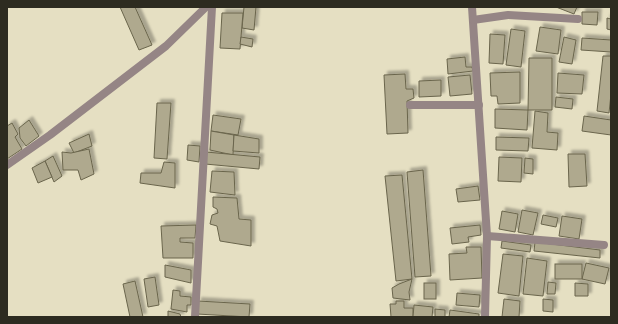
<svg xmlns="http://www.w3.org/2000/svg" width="618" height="324" font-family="Signika,sans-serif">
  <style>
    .building { fill: #afa98e; stroke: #6a654c; filter: url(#shadow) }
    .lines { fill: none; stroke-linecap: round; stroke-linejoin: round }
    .street { stroke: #958585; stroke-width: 8 }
  </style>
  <defs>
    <filter id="shadow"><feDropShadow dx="3.5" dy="-3.5" stdDeviation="1" flood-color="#0004"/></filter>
  </defs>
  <rect width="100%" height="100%" fill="#e5dfc2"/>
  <g class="building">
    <path d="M120,7H135L152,45L139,50Z"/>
    <path d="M244,7H256L254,30L242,28Z"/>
    <path d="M556,7H577L574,14Z"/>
    <path d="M582,12H598L597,25L582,24Z"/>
    <path d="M222,13H243L240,49L220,48Z"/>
    <path d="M607,18L611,19V30L607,29Z"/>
    <path d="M540,27L561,30L558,54L536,51Z"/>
    <path d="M511,29L525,31L521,67L506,65Z"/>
    <path d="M490,34L505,35L503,64L489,63Z"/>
    <path d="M241,37L253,39L252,47L240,44Z"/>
    <path d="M564,37L576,40L572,64L559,62Z"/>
    <path d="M582,38L611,40V52L581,50Z"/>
    <path d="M603,56H611V94L609,113L597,111Z"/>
    <path d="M465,57L466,67H472L473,71L448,74L447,59Z"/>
    <path d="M529,58H552V110H528Z"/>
    <path d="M520,72V103L498,104L497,96H491L490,73Z"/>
    <path d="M558,73L584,75L582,94L557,93Z"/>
    <path d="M405,74L406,89H413L414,98L407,101L408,133L387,134L384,75Z"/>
    <path d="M470,75L472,94L450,96L448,77Z"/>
    <path d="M441,80V96L419,97V81Z"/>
    <path d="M556,97L573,99L572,109L555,107Z"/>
    <path d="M157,103H171L167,159L154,158Z"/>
    <path d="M495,109L528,110L527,130L495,128Z"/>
    <path d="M535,111L548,113L547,132L558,133L557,150L532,148Z"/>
    <path d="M213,115L241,119L238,135L211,131Z"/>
    <path d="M584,116L611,120V135L582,131Z"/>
    <path d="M29,120L39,136L26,146L20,138L19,128Z"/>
    <path d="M12,123L18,134L15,137L22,149L7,159V126Z"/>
    <path d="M211,131L234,135L233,155L210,150Z"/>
    <path d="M89,134L92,146L74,153L69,143Z"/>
    <path d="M234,135L259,139V153L233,151Z"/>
    <path d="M496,137L529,138L528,151L496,150Z"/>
    <path d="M188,145L200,146L199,162L187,160Z"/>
    <path d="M89,149L94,174L81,180L78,170H63L62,152L71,153Z"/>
    <path d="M206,152L260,157L259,169L205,164Z"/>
    <path d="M568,154H585L587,186L569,187Z"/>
    <path d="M53,156L62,176L54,182L45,161Z"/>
    <path d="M499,157L522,158L521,182L498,181Z"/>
    <path d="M525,158L533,159V174L524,173Z"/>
    <path d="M45,161L52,177L38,183L32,168Z"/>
    <path d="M164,162L175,163V188L140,183L141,173H161Z"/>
    <path d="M423,170L431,276L415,277L407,172Z"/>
    <path d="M212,171L234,172L235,195L210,192Z"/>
    <path d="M402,175L412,279L396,281L385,176Z"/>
    <path d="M478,186L480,200L458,202L456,189Z"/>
    <path d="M213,197L237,198L239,219L251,220V246L220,241L217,226L210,224L212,215L218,213L217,209L213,207Z"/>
    <path d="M522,210L538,213L533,235L518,232Z"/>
    <path d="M502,211L518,214L515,232L499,229Z"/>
    <path d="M543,215L558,218L556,227L541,224Z"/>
    <path d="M562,216L582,219L579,239L559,236Z"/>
    <path d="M196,225L195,238H180V242L193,243V258H163L161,226Z"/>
    <path d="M480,225L481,235L468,237L469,242L452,244L450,228Z"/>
    <path d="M502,241L531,245L530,252L501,248Z"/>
    <path d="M535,242L600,250V258L534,251Z"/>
    <path d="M466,247H481L482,278L450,280L449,254L467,253Z"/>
    <path d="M503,254L523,256L519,296L498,293Z"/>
    <path d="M527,258L547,261L543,296L523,294Z"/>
    <path d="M586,263L609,268L605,284L582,279Z"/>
    <rect x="555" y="264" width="27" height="15"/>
    <path d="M165,265L191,270V283L165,277Z"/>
    <path d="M155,277L159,305L148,307L144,279Z"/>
    <path d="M412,279L409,292L410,300L393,298L392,288L399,284Z"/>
    <path d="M135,281L143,317H130L123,284Z"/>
    <path d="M548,282L556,283L555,294H547Z"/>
    <rect x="424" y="283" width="12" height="16"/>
    <path d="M575,283L588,284V296H575Z"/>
    <path d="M173,290L180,291V296L191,297V305H187V312L171,309Z"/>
    <path d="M457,293L480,295L479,307L456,305Z"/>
    <path d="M504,299L520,301L519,317H502Z"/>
    <path d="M543,299L553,300V312L543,311Z"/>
    <path d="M198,301L250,304L249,317L197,314Z"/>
    <path d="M396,301H404V308H413V317H391L390,304H396Z"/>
    <path d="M414,305L433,307L432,317H413Z"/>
    <path d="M435,309L445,310V317H435Z"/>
    <path d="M450,310L479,314V317H449Z"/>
    <path d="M168,311L180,314L181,317H168Z"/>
  </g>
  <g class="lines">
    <g class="street">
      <path d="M472,7L487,236L485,317"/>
      <path d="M473,20L508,15L578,19"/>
      <path d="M410,105H479"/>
      <path d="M7,165L50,135L166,46L206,7"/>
      <path d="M487,236L604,245"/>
      <path d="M195,317L212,7"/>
    </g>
  </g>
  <rect width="618" height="324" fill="none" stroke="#2d2b20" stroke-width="16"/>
</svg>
